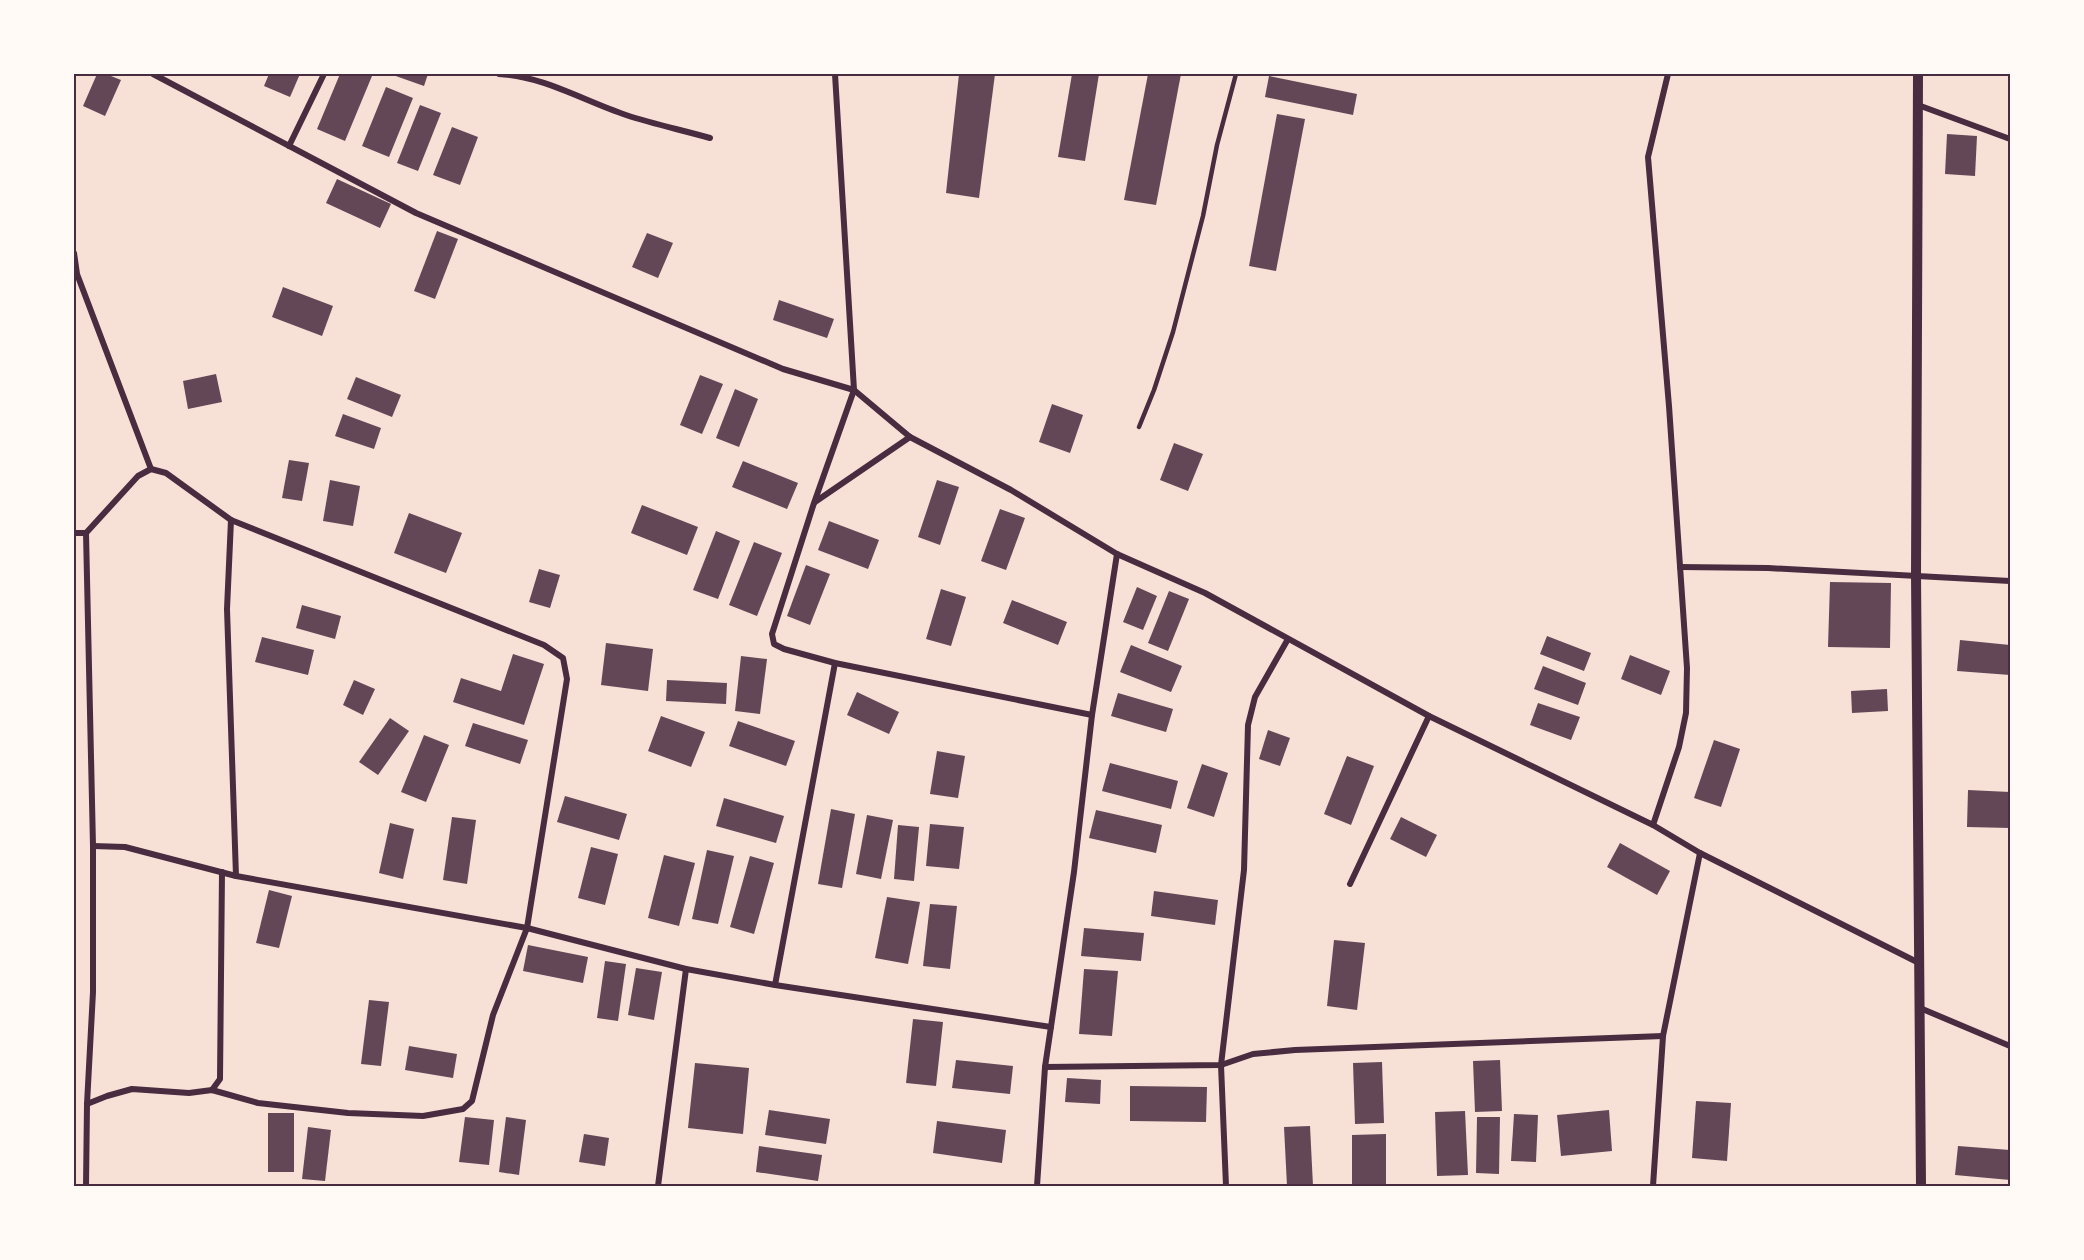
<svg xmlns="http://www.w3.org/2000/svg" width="2084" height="1260" font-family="Helvetica,sans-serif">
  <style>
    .building { fill: #644757 }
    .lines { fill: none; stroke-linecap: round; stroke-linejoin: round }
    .service { stroke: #4a2c40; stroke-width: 4.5 }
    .minor { stroke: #4a2c40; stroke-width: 6 }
    .tertiary { stroke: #4a2c40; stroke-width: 10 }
    .neatline { fill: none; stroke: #4a2c40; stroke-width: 2 }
  </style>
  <rect width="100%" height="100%" fill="#f7e1d7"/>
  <g class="building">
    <path d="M97,74H106L121,80L105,116L83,106Z"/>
    <path d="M269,74H300L290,97L264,86Z"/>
    <path d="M340,74H366L372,76L345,141L317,129Z"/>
    <path d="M390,74H428L424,86Z"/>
    <path d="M959,74H995L979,198L946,193Z"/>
    <path d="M1072,74H1099L1085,161L1058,157Z"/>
    <path d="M1148,74H1181L1156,205L1124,200Z"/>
    <path d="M1269,76L1357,94L1353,115L1265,97Z"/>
    <path d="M386,87L413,98L389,157L362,146Z"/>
    <path d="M420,105L441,113L418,171L397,163Z"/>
    <path d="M1277,114L1305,119L1276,271L1249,266Z"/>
    <path d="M452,127L478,137L460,185L433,175Z"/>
    <path d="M1947,134L1977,136L1975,176L1945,174Z"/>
    <path d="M337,179L391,204L380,228L326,203Z"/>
    <path d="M437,231L458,239L435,299L414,291Z"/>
    <path d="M647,233L673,243L658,278L632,267Z"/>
    <path d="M283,287L333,306L322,336L272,317Z"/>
    <path d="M779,300L834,319L827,338L773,320Z"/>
    <path d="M216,374L222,402L188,409L183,381Z"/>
    <path d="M700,375L723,384L702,434L680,425Z"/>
    <path d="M356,377L401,395L392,417L347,399Z"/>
    <path d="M735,389L758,399L739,447L716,438Z"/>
    <path d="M1052,404L1083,415L1070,453L1039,442Z"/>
    <path d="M343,414L381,428L374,449L335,436Z"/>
    <path d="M1174,443L1203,454L1188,491L1160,480Z"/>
    <path d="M289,460L309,463L302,501L282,498Z"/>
    <path d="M743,461L798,483L787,509L732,487Z"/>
    <path d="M330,480L360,486L353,526L323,521Z"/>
    <path d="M937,480L959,487L940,545L918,537Z"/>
    <path d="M642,505L698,527L687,555L631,533Z"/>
    <path d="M1000,509L1025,518L1006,570L981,561Z"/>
    <path d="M409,513L462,533L446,573L394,553Z"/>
    <path d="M829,521L879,540L868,569L818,550Z"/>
    <path d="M716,531L740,541L718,599L693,590Z"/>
    <path d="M754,542L782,553L757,616L729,605Z"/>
    <path d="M806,565L830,574L810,625L787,616Z"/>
    <path d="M539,569L560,575L550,608L529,602Z"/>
    <path d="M1830,582L1891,583L1890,648L1828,647Z"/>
    <path d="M1137,587L1157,596L1143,630L1123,622Z"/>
    <path d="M941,589L966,597L951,646L926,639Z"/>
    <path d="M1169,591L1189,599L1168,651L1148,643Z"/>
    <path d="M1012,600L1067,622L1058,645L1003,623Z"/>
    <path d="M302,605L341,616L335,639L296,628Z"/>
    <path d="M1547,636L1591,653L1584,671L1540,654Z"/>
    <path d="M262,637L314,650L308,675L255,662Z"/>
    <path d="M1960,640L2010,645V675L1957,671Z"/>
    <path d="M606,643L653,649L648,691L601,685Z"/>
    <path d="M1131,645L1182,666L1171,692L1120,672Z"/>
    <path d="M513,654L544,664L524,725L453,702L461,678L501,691Z"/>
    <path d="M1630,655L1670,671L1661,695L1621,679Z"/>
    <path d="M741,656L767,659L760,714L735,711Z"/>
    <path d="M1543,666L1586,683L1578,705L1534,689Z"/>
    <path d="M354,680L375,689L363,715L343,705Z"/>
    <path d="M667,680L727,683L726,704L666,701Z"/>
    <path d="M1887,689L1888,711L1852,713L1851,691Z"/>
    <path d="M857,692L899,712L889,734L847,715Z"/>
    <path d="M1118,693L1173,709L1166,732L1111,716Z"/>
    <path d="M1538,703L1580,717L1571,740L1530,725Z"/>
    <path d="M661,716L705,732L691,767L648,751Z"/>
    <path d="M390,718L409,731L378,775L359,762Z"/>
    <path d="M738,721L795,741L786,766L729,746Z"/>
    <path d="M473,723L528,740L520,764L465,746Z"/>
    <path d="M1268,730L1290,738L1280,766L1259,759Z"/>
    <path d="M424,735L449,745L426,802L401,792Z"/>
    <path d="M1714,740L1740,749L1721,807L1694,798Z"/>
    <path d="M937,751L965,756L958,798L930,794Z"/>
    <path d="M1347,756L1374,766L1351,825L1324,814Z"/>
    <path d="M1110,763L1178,781L1171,809L1102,791Z"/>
    <path d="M1202,764L1228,773L1214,817L1187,808Z"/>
    <path d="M1968,790L2010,792V828L1967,827Z"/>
    <path d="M565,796L627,814L619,840L557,822Z"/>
    <path d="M724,798L784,816L776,843L716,826Z"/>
    <path d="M831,809L855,814L842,888L818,884Z"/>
    <path d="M1096,810L1162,825L1156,853L1089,838Z"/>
    <path d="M867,815L893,820L881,879L856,874Z"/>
    <path d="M452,817L476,820L467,884L443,880Z"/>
    <path d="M1401,817L1437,835L1426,857L1390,839Z"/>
    <path d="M390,823L414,829L403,879L379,873Z"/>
    <path d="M930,824L964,827L959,869L926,866Z"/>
    <path d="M898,825L919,827L914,881L894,879Z"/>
    <path d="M1620,843L1670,871L1657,895L1607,867Z"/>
    <path d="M591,847L618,854L605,905L578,898Z"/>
    <path d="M707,850L734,856L718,924L692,919Z"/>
    <path d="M664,855L695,863L679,926L648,918Z"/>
    <path d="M750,856L774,863L754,934L730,927Z"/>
    <path d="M269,890L292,896L279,948L256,943Z"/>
    <path d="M1154,891L1218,900L1215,925L1151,916Z"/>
    <path d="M887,897L920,902L908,964L875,958Z"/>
    <path d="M930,904L957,906L950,969L923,966Z"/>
    <path d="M1084,928L1144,933L1141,961L1081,956Z"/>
    <path d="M1334,940L1365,943L1357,1010L1327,1006Z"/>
    <path d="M528,945L588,957L583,983L523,971Z"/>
    <path d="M605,961L626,964L618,1021L597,1018Z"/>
    <path d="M636,968L662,972L654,1020L628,1015Z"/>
    <path d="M1084,969L1118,971L1112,1036L1079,1034Z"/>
    <path d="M369,1000L389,1002L381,1066L361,1064Z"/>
    <path d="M913,1019L943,1022L936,1086L906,1083Z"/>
    <path d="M409,1046L457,1054L453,1078L405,1070Z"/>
    <path d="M956,1060L1013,1066L1010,1094L952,1088Z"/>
    <path d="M1500,1060L1502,1111L1475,1112L1473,1061Z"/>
    <path d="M1382,1062L1384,1123L1355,1124L1353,1063Z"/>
    <path d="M695,1063L749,1068L743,1134L688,1128Z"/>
    <path d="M1067,1078L1101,1080L1100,1104L1065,1102Z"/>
    <path d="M1130,1086L1207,1087L1206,1122L1130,1121Z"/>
    <path d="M1696,1101L1731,1103L1727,1161L1692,1158Z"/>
    <path d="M769,1110L830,1119L826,1144L765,1135Z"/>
    <path d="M1609,1110L1612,1151L1561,1156L1557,1115Z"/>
    <path d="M1465,1111L1468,1175L1437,1176L1435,1112Z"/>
    <rect x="268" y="1113" width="26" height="59"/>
    <path d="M1514,1114L1538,1115L1536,1162L1511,1161Z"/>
    <path d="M465,1117L494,1120L489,1165L459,1162Z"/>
    <path d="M506,1117L526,1120L519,1175L499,1172Z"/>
    <path d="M1477,1117H1500L1499,1174L1476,1173Z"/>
    <path d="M937,1121L1006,1130L1002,1163L933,1153Z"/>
    <path d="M1310,1126L1313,1186H1287L1284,1127Z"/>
    <path d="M308,1127L331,1130L325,1181L302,1179Z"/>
    <path d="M584,1134L609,1138L605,1166L579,1162Z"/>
    <path d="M1386,1134V1186H1352V1135Z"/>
    <path d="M759,1146L822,1155L818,1181L756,1172Z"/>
    <path d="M1958,1146L2010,1150V1180L1955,1175Z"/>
  </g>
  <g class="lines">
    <path class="service" d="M1139,427L1154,390L1173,332L1203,216L1217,145L1236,74"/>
    <g class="minor">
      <path d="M153,74L416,213L783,369L854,390L910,437L1011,490L1117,554L1205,593L1429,716L1653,825L1700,853L1919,963"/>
      <path d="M499,74C543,76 584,101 626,115C653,124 682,130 710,138"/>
      <path d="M835,74L854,390L814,503L772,634L774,644L784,649L835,663L1092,715"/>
      <path d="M1918,105L2010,139"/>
      <path d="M289,146L324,74"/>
      <path d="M74,253L77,274L151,469"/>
      <path d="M815,502L910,437"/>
      <path d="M231,520L227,609L236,876"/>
      <path d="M74,533H86L138,476L151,469L166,473L231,520L544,645L563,658L567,679L527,928L493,1015L472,1101L463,1109L423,1116L348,1113L258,1103L212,1090L189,1093L132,1089L107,1096L87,1104"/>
      <path d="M86,533L93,846V992L87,1104L86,1186"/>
      <path d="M1680,567L1768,568L2010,581"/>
      <path d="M1653,825L1679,747L1686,713L1687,668L1669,406L1648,157L1668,74"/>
      <path d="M93,846L125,847L236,876L527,928L686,969L775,985L1051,1027"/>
      <path d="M1350,884L1429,716"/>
      <path d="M775,985L835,663"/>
      <path d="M1920,1008L2010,1046"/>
      <path d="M1045,1067L1221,1065L1253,1054L1295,1050L1663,1036"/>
      <path d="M212,1090L220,1079L222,872"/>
      <path d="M658,1186L686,969"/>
      <path d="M1037,1186L1045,1067L1074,872L1092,715L1117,554"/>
      <path d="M1226,1186L1221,1065L1244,870L1248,725L1255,697L1288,639"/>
      <path d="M1653,1186L1663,1036L1700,853"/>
    </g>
    <path class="tertiary" d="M1918,74L1916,575L1921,1186"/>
  </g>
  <rect width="2084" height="1260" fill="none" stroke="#fffaf5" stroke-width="150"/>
  <rect x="75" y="75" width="1934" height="1110" class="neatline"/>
</svg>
